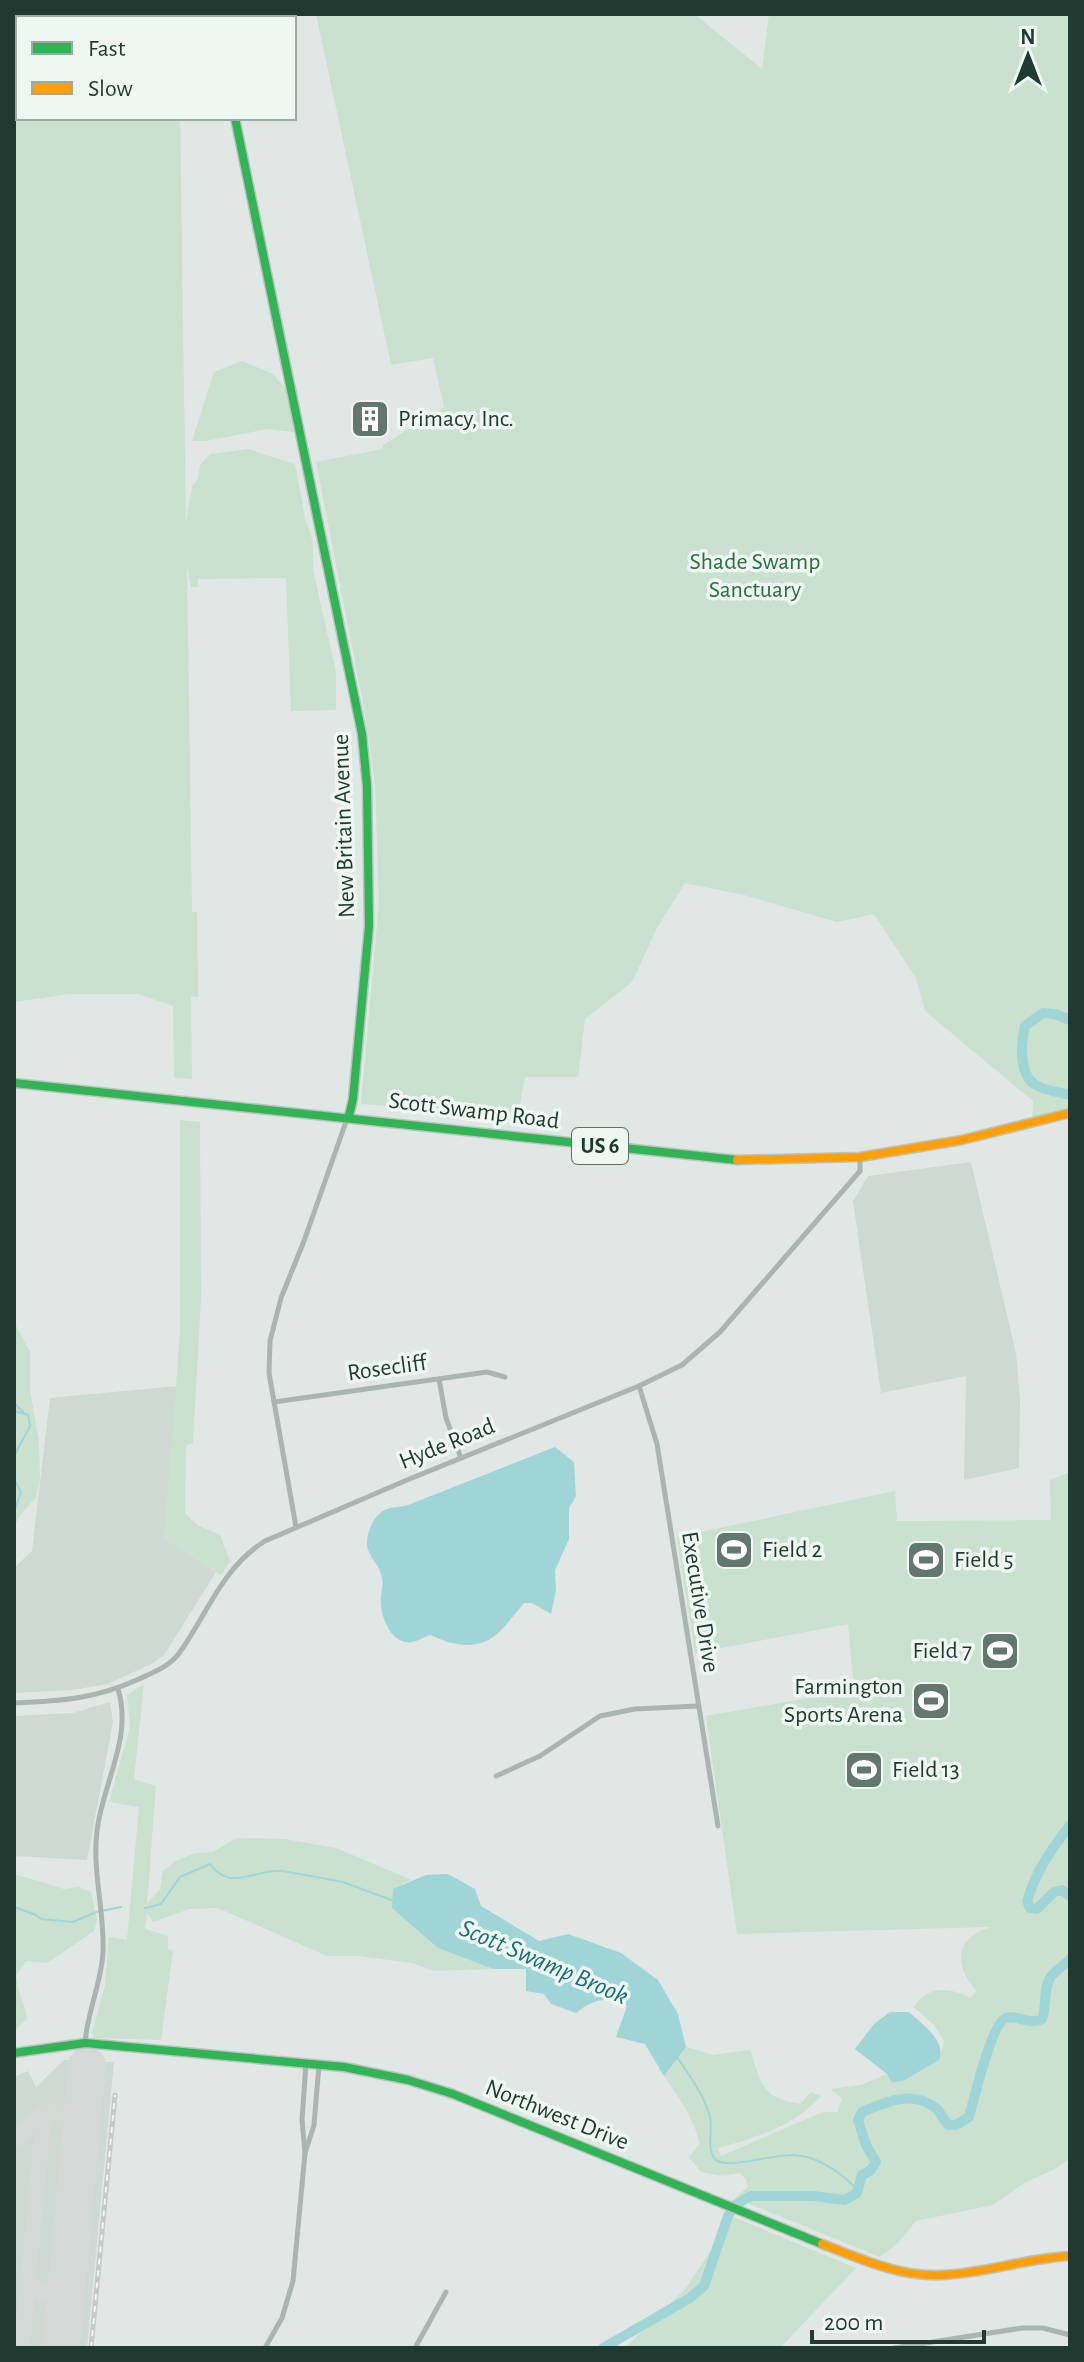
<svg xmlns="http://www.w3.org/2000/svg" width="1084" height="2362" font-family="'Alegreya Sans',sans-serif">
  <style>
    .built { fill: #ced9d3 }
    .green { fill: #c9e1ce }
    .water { fill: #a0d5d7 }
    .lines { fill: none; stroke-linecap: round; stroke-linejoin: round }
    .stream { stroke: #a0d5d7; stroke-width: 2 }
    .river { stroke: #a0d5d7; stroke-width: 10 }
    .taxiway { stroke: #d4d8d6; stroke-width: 16 }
    .runway { stroke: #d4d8d6; stroke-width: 38 }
    .fast-casing { stroke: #bac4bf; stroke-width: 11 }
    .slow-casing { stroke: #bac4bf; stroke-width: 11 }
    .street { stroke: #aab5b1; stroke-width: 5 }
    .fast { stroke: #30b455; stroke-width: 8 }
    .slow { stroke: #ff9f0a; stroke-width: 8 }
    .rail-casing { stroke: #c6c9c8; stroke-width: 5 }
    .rail { stroke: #eef7f1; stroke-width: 2; stroke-dasharray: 6; stroke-linecap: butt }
    .labels { text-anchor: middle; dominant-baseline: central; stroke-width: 7; stroke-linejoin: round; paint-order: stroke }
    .shield { fill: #eef7f1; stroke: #5d736a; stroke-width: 2 }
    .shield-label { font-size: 22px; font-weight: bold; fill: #1f3a30 }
    .poi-label { font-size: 24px; fill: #1f3a30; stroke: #eef7f1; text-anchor: start }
    .park-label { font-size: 24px; fill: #29713e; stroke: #eef7f1 }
    .street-label { font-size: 24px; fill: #1f3a30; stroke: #eef7f1 }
    .water-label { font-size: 26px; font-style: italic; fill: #196f76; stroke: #eef7f1 }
  </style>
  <rect width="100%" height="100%" fill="#e1e7e4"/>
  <g class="built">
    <path d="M971,1162L1016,1353L1020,1401L1019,1468L964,1480L966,1376L881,1393L853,1201L868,1176Z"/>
    <path d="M178,1386L164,1538L216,1572L164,1655L151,1664L108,1684L72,1690L14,1693V1568L32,1551L50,1398Z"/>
    <path d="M110,1702L113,1722L87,1860L14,1856V1716L73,1713Z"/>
    <path d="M64,2060L114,2062L87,2348H14V2077L28,2071L36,2087Z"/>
  </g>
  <g class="green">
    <path d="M14,14H106L153,18H18V118H180L186,523L192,487L198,478L200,465L210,454L248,449L295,464L305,518L313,542V570L336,672V710L291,711L286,578L198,579V587H191L187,566L192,912H197L198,997L191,996L192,1079L174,1077L173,1006L138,994H69L14,1002Z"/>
    <path d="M316,14H694L762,69L769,14H1070V1113L1032,1123L1033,1101L925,1011L916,978L874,914L837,922L744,895L685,883L657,928L632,982L585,1019L578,1077H525L518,1115L361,1104L379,902L375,784L364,708L316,462L383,449V445L444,407L433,358L391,365Z"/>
    <path d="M242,361L273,374L293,398L300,433L267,429L206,441H192L214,372Z"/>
    <path d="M180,1120L200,1122L201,1298L193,1443L186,1445L185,1514L199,1526L220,1535L230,1561L221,1575L164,1538L180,1335Z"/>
    <path d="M14,1322L30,1352V1390L39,1443L40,1478L36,1497L19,1517L14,1527Z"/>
    <path d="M1070,1472V2158L1053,2170L1024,2183L993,2205L916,2221L897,2244L880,2257L735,2198L748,2187L746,2179L739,2173L723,2176L701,2172L689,2157L700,2144C694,2119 679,2097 664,2076L686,2047L713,2055L750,2050C762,2084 761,2098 800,2104L811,2092L821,2096C794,2126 756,2138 718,2148L721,2156L823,2112H837L842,2099L831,2089L861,2085L887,2074L892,2083L905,2080L939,2060L944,2041L934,2025L914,2007C927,1985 950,1987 970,1998L977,1991C953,1966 955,1937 991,1927L737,1934L706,1716L854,1690L848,1624L695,1653L677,1537L895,1491L897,1521L1051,1520L1050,1480Z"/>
    <path d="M144,1684L134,1779L156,1786L147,1904L160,1889L163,1871L176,1861L195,1853L213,1852L237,1838L285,1839L336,1848L412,1880L402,1884L438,1948L493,1969L434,1971L412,1963L359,1956H327L218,1908L189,1909L153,1922L147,1912L145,1929L168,1936V1949L173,1950L161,2040L94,2038L92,2033L105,1985L109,1937L127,1940L139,1807L109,1802L130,1727L127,1695Z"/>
    <path d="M14,1874L64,1889L79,1887L91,1892L97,1920L94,1931L47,1963L26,1961L16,1975C17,1991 25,2004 27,2019L14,2031Z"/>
    <path d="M733,2217L856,2268L780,2348H625L686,2288Z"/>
  </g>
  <g class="water">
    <path d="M555,1447L574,1462L576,1496L569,1508V1539L555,1570L556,1590L551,1614L532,1603H524C500,1631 491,1653 448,1642C441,1640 436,1637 430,1635C424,1637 418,1641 412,1642C393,1646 381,1619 381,1603C380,1594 384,1586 382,1578C380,1566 372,1560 368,1550C364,1537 372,1518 383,1511C389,1507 401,1507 408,1505Z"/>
    <path d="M448,1874L475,1889L481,1906L539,1941L568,1934L621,1953L658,1980L678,2014L686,2047L664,2076L645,2044L616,2037L627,2006C606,1996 594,1999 576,2013L551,2004L544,1994L526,1991V1969H493L438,1948L392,1908L393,1889L426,1875Z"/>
    <path d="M890,2012H909C922,2024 947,2041 939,2060L905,2080L892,2083L887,2074L855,2049L874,2024Z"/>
  </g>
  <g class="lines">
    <g class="stream">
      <path d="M14,1403L24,1413"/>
      <path d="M14,1411L28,1415L30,1426L14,1456"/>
      <path d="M14,1479L21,1492L14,1512"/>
      <path d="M14,1907L36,1915L41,1919L73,1922L96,1912L121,1907"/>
      <path d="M145,1908L161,1904L180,1877L210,1864C231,1893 255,1868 283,1871L343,1882L394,1901"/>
      <path d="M677,2057C689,2075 705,2096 710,2117C713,2130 706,2149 715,2159C725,2171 775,2153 794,2155C819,2156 841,2173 858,2190"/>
    </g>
    <g class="river">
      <path d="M1070,1020L1055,1014L1043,1013L1025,1026C1021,1044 1018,1077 1038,1086C1047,1091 1060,1092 1070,1095"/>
      <path d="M1070,1825C1051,1850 1036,1871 1027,1901L1030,1908L1037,1909L1054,1892L1062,1890L1070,1896"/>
      <path d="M603,2348L690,2298L704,2286L728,2216L735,2205L751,2196H813L845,2200L857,2193L862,2175L870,2171L876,2162L866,2145L858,2120L862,2112C886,2102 913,2089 937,2109C942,2114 943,2120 948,2125H956L969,2117C974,2099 992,2022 1006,2018C1018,2014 1028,2026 1042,2019C1047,2006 1043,1989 1050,1978C1055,1970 1064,1966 1070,1959"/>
    </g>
    <g class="taxiway">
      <path d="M14,2141L45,2112"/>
      <path d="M28,2279L37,2291L50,2294L63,2287L68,2277"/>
      <path d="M48,2294L57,2300L64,2313"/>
      <path d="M22,2348L43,2122L51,2112L83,2115"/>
    </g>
    <path class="runway" d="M61,2348L87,2066"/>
    <defs>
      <g id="fast">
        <path d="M215,14L216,18"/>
        <path d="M235,118L362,734L367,786L369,926L353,1099L349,1116"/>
        <path d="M14,1083L737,1160"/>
        <path d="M14,2053L85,2043L344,2067L408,2080L453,2094L822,2244"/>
      </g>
      <g id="slow">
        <path d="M737,1160L860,1157L962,1140L1070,1113"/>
        <path d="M822,2244C861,2259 899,2277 941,2275C985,2274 1026,2258 1070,2256"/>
      </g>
    </defs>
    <use href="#fast" class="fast-casing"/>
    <use href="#slow" class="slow-casing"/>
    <g class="street">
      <path d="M439,1379L446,1418L461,1458"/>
      <path d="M639,1386L657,1444L718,1826"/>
      <path d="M274,1402L487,1372L505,1377"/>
      <path d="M296,1527L269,1373L270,1341L281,1298L304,1241L348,1116"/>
      <path d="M14,1703C62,1701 95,1699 139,1679C155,1672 170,1666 180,1652C208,1613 222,1568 265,1541L407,1480L639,1386L682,1365L720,1332L860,1171V1158"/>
      <path d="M496,1776L540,1756L600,1716L635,1709L698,1706"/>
      <path d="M85,2043C87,2013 101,1984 103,1953C105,1913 92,1872 97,1831C103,1782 133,1738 118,1689"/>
      <path d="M305,2153L302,2120L306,2063"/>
      <path d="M265,2348L282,2318L293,2281L305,2153L314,2125L319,2065"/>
      <path d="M415,2348L446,2292"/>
      <path d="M894,2348L1022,2328H1043L1070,2335"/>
    </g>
    <use href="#fast" class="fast"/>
    <use href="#slow" class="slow"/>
    <defs>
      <path id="rail" d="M91,2348L115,2095"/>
    </defs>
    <use href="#rail" class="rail-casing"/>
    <use href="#rail" class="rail"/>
  </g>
  <defs>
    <symbol id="building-square" viewBox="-11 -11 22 22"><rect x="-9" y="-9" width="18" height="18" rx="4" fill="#63776f" stroke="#eef7f1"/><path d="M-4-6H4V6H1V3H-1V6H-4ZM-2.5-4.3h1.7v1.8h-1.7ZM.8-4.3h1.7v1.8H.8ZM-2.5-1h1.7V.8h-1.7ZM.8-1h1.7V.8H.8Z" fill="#fff"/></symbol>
    <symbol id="stadium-square" viewBox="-11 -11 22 22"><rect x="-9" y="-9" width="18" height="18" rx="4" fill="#63776f" stroke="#eef7f1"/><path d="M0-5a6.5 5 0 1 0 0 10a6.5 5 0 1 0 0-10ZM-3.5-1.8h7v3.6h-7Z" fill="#fff"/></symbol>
  </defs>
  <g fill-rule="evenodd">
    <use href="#building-square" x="348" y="397" width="44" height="44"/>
    <use href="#stadium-square" x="712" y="1528" width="44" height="44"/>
    <use href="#stadium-square" x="904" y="1538" width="44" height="44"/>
    <use href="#stadium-square" x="978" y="1629" width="44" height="44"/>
    <use href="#stadium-square" x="909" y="1679" width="44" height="44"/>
    <use href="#stadium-square" x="842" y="1748" width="44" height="44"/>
  </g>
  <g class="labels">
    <rect class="shield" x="572" y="1128" width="56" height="36" rx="6"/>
    <g class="shield-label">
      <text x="600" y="1146">US 6</text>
    </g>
    <g class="poi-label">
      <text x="398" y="419">Primacy, Inc.</text>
      <text x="762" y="1550">Field 2</text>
      <text x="954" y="1560">Field 5</text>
      <text x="972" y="1651" text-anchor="end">Field 7</text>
      <text x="903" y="1687" text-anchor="end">Farmington<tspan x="903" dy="28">Sports Arena</tspan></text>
      <text x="892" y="1770">Field 13</text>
    </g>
    <g class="park-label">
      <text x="755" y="562">Shade Swamp<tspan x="755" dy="28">Sanctuary</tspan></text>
    </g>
    <g class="street-label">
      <text transform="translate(344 826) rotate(-92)">New Britain Avenue</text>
      <text transform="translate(474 1111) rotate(7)">Scott Swamp Road</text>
      <text transform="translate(387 1368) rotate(-8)">Rosecliff</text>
      <text transform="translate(447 1444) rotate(-22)">Hyde Road</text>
      <text transform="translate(700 1602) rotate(81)">Executive Drive</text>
      <text transform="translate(557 2115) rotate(22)">Northwest Drive</text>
    </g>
    <g class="water-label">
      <text transform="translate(544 1962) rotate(23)">Scott Swamp Brook</text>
    </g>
  </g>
  <rect width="1084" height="2362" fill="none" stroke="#1f3a30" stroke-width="32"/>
  <rect x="16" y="16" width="280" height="104" fill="#eef7f1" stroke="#9baba4" stroke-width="2"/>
  <rect x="32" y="42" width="40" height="12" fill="#30b455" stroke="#9baba4" stroke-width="2"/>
  <text x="88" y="56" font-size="24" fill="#1f3a30">Fast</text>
  <rect x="32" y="82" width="40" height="12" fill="#ff9f0a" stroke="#9baba4" stroke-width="2"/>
  <text x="88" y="96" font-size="24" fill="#1f3a30">Slow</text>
  <g transform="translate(1028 56)" stroke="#eef7f1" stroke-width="6" paint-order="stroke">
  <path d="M0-6L14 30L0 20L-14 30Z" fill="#1f3a30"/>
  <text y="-12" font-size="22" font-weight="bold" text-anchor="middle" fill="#1f3a30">N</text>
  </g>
  <path d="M812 2330v12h172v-12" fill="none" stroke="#1f3a30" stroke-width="4"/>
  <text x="824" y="2330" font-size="24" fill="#1f3a30" stroke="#eef7f1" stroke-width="6" paint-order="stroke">200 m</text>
</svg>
